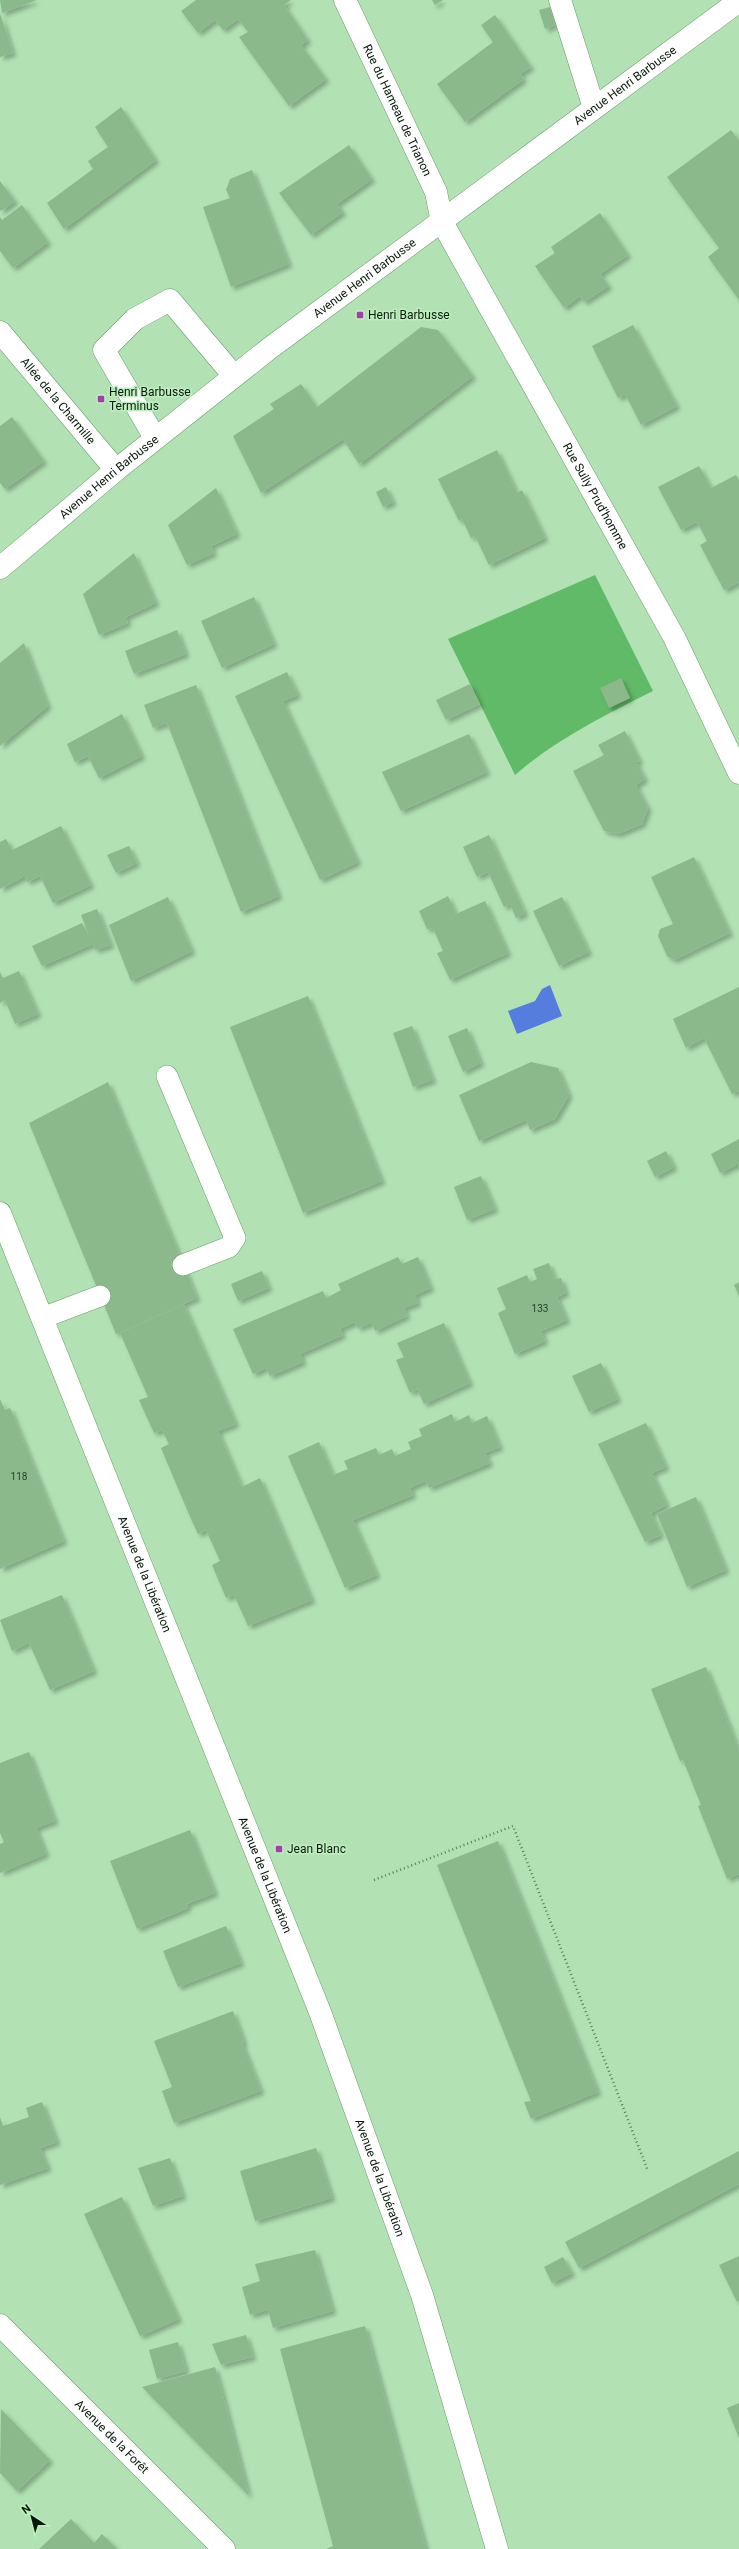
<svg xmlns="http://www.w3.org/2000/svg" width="739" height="2549" font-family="Roboto,sans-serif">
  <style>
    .green { fill: #61ba68 }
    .water { fill: #557dde }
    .building { fill: #8bb98c; filter: url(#shadow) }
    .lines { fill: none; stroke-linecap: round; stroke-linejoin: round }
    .lane-casing { stroke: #6d9a6f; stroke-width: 22 }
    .street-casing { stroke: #6d9a6f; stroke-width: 23 }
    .secondary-casing { stroke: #6d9a6f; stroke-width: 23 }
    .path { stroke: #597a5b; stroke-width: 2.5; stroke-dasharray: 1 3; stroke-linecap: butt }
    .lane { stroke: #fff; stroke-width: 21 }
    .street { stroke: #fff; stroke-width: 22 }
    .secondary { stroke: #fff; stroke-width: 22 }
    .poi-dot { fill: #a240a7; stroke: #bfefc0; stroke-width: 1.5 }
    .labels { text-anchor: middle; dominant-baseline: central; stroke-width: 3; stroke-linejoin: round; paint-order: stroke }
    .number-label { font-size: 10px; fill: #28412a }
    .street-label { font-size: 12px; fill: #071909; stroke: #bfefc0 }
    .poi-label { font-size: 12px; fill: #071909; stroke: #bfefc0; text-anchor: start }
  </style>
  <defs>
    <filter id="shadow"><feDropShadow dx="3.5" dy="3.5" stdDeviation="2" flood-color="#0004"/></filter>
  </defs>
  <rect width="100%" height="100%" fill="#b2e2b4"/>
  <path class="green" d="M595,575L653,691C605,715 555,740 515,775L448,639Z"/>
  <path class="water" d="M550,985L562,1016L517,1034L508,1011L535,1001L542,989Z"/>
  <g class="building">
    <path d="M0,0H37L2,13Z"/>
    <path d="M196,0H291L284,5L308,40L301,45L326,79L289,106L239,37L248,32L238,19L223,30L215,20L198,33L181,11Z"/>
    <path d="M432,0H443L435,5Z"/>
    <path d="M550,7L555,25L545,29L539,10Z"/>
    <path d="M0,13L13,53L0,57Z"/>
    <path d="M495,15L531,67L520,74L524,79L465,122L437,84L493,42L481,25Z"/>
    <path d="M121,107L156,160L64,229L47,203L93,169L88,161L108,147L95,127Z"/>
    <path d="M731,130L739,141V300L708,257L719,248L667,177Z"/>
    <path d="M349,145L372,179L337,204L343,212L311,235L279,193Z"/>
    <path d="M252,170L289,264L231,287L203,207L230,198L226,190L230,179Z"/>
    <path d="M0,181L15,201L1,211L0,210Z"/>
    <path d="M22,205L48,242L13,268L0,251V217L2,220Z"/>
    <path d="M600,213L628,255L600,274L609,286L584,302L580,296L564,308L535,266L555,253L551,247Z"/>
    <path d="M633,325L677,406L641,425L625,394L618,398L592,346Z"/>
    <path d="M421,327L438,330L473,376L359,464L343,439L261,493L233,436L274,409L270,404L301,384L317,407Z"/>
    <path d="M12,417L44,461L5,489L0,483V426Z"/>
    <path d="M497,450L517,493L522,490L545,538L489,565L475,536L471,538L462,519L459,521L438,479Z"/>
    <path d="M699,466L711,488L736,475L739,480V582L724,590L700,545L707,541L697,522L681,530L658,487Z"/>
    <path d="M386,487L393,502L383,507L376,492Z"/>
    <path d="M216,488L237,534L211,546L214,553L187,565L168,525Z"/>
    <path d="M134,553L156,603L126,617L128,623L99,635L83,594Z"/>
    <path d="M254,597L274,644L222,668L201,621Z"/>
    <path d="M177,630L186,654L134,674L125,651Z"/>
    <path d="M24,643L48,706L0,746V663Z"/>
    <path d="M287,672L298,695L283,701L358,862L320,880L235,696Z"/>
    <path d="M621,678L630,698L609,708L600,688Z"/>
    <path d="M470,684L480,704L446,720L436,700Z"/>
    <path d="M196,685L279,896L241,912L167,723L153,728L144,705Z"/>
    <path d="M122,714L142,756L99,778L88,756L75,762L67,744Z"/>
    <path d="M625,731L640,761L636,762L645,779L636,785L648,808L642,824L618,834L604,831L573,771L604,755L598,745Z"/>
    <path d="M469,734L487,772L401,811L382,772Z"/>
    <path d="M61,826L91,885L53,903L40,876L27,882L25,876L0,889V842L6,839L12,850Z"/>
    <path d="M489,835L525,913L516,918L510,904L504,907L488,872L477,877L463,847Z"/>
    <path d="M129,846L137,863L116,873L107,855Z"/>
    <path d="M694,857L730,933L674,960L667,956L658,936L660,929L673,924L651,877Z"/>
    <path d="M448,896L456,914L485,901L508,953L450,980L437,953L443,951L433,928L427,929L419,911Z"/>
    <path d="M168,897L192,951L131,981L109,925Z"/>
    <path d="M562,897L589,952L559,966L533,911Z"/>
    <path d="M97,909L111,945L95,950L93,944L42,966L32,946L82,923L90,938L81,915Z"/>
    <path d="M19,971L38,1014L15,1024L5,1000L0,1003V972L3,978Z"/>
    <path d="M739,987V1091L732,1094L704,1038L686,1048L673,1019Z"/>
    <path d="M308,996L382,1181L303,1213L230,1027Z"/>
    <path d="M412,1026L433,1080L413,1087L393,1033Z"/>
    <path d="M467,1028L481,1063L463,1072L448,1036Z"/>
    <path d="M531,1062L558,1068L569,1095L555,1119L530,1130L526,1120L479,1141L459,1095Z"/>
    <path d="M108,1082L197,1298L116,1334L29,1123Z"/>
    <path d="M739,1139V1167L738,1164L720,1173L711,1154Z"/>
    <path d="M666,1151L674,1167L655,1177L647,1161Z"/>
    <path d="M481,1176L495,1209L467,1220L454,1187Z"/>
    <path d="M398,1257L402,1264L418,1257L431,1288L415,1295L418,1303L404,1308L407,1316L375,1331L372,1323L358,1328L355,1322L340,1329L343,1335L300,1354L303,1362L270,1376L266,1368L253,1374L233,1329L323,1291L326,1298L341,1290L338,1284Z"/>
    <path d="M549,1263L555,1279L561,1278L566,1293L557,1297L567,1320L541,1331L545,1341L515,1354L498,1313L506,1309L497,1288L527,1275L530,1282L537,1279L533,1269Z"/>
    <path d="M262,1271L269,1288L238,1301L231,1284Z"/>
    <path d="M739,1282V1296L734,1285Z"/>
    <path d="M184,1305L236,1424L218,1431L242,1487L260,1478L312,1600L248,1626L234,1595L226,1598L212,1565L220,1561L206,1530L198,1534L191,1519L161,1448L169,1444L162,1430L154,1433L139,1400L148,1397L120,1333Z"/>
    <path d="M444,1323L470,1383L424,1404L417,1389L410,1393L396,1360L404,1357L397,1343Z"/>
    <path d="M601,1363L618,1399L589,1412L572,1376Z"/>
    <path d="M0,1399L5,1410L10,1408L64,1541L0,1569Z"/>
    <path d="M452,1414L455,1422L469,1415L472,1423L487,1416L500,1447L485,1453L490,1463L429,1488L426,1481L418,1484L410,1488L413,1495L353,1520L377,1575L345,1588L288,1456L319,1442L333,1475L348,1469L344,1461L376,1448L379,1455L392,1449L395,1456L411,1449L408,1442L422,1436L419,1429Z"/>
    <path d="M646,1423L666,1467L652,1473L667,1505L651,1513L661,1535L645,1542L598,1444Z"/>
    <path d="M696,1497L726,1570L687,1587L657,1514Z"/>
    <path d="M62,1595L94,1671L50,1690L29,1643L12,1651L0,1620Z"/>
    <path d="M706,1667L739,1750V1874L727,1879L698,1806L701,1805L683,1760L680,1761L651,1689Z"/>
    <path d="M29,1752L55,1821L36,1828L46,1854L0,1873V1844L4,1842L0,1833V1763Z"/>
    <path d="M190,1830L215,1893L187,1904L188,1908L137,1929L110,1861Z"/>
    <path d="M498,1841L598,2092L531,2119L524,2102L531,2101L437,1865Z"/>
    <path d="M226,1926L241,1963L178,1987L163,1951Z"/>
    <path d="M233,2011L244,2042L242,2043L261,2091L174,2123L162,2091L172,2087L154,2041Z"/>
    <path d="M42,2102L57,2142L40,2148L48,2168L0,2185V2117L3,2126L29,2117L26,2108Z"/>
    <path d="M316,2148L332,2198L255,2221L240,2171Z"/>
    <path d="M739,2151V2184L579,2268L565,2242Z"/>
    <path d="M170,2158L183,2196L153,2206L138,2168Z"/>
    <path d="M122,2197L179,2319L140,2336L84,2214Z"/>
    <path d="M315,2250L333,2311L273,2328L268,2310L250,2315L242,2287L260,2281L255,2264Z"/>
    <path d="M739,2256V2301L737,2302L719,2265Z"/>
    <path d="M563,2257L572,2273L552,2283L544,2267Z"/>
    <path d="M365,2326L426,2549H326L333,2546L280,2349Z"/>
    <path d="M246,2335L253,2357L221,2365L212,2344Z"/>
    <path d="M178,2342L186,2371L157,2379L149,2350Z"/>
    <path d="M215,2367L222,2392L249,2496L142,2387Z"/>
    <path d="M739,2403V2438L727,2408Z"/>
    <path d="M1,2409L50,2460L17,2491L0,2473Z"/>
    <path d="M71,2519L94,2543L102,2534L117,2549H39Z"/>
  </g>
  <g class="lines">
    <defs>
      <g id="lane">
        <path d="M167,1076L235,1238L229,1247L183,1265"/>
        <path d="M42,1318L100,1296"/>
      </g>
      <g id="street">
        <path id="s1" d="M345,0L436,192L442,222L674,637L739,773"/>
        <path d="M560,0L594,108"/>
        <path id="s2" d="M0,332L116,470"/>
        <path d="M155,438L104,350L135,319L170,300L234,376"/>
      </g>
      <g id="secondary">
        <path id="s3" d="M0,568L116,470L270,348L739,1"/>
        <path id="s4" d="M0,1213L320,2012L422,2295L497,2549"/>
        <path id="s5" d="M0,2325L224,2549"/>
      </g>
    </defs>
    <use href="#lane" class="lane-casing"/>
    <use href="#street" class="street-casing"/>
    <use href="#secondary" class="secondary-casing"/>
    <path class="path" d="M374,1880L513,1826L648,2171"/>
    <use href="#lane" class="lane"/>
    <use href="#street" class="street"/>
    <use href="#secondary" class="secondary"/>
  </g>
  <g class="poi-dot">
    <rect x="356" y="311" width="8" height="8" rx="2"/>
    <rect x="97" y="395" width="8" height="8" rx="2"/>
    <rect x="275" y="1845" width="8" height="8" rx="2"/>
  </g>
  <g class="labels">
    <g class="number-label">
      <text x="540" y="1308">133</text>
      <text x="19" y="1476">118</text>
    </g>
    <g class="street-label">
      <text stroke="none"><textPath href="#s3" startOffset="790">Avenue Henri Barbusse</textPath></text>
      <text stroke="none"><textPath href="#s1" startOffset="122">Rue du Hameau de Trianon</textPath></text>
      <text stroke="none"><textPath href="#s3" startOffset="466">Avenue Henri Barbusse</textPath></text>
      <text stroke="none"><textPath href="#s2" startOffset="90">Allée de la Charmille</textPath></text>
      <text stroke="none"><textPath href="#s3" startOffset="142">Avenue Henri Barbusse</textPath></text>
      <text stroke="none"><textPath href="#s1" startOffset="557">Rue Sully Prud'homme</textPath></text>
      <text stroke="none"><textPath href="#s4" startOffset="389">Avenue de la Libération</textPath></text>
      <text stroke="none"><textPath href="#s4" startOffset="713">Avenue de la Libération</textPath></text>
      <text stroke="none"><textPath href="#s4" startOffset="1037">Avenue de la Libération</textPath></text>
      <text stroke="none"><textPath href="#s5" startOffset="158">Avenue de la Forêt</textPath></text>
    </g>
    <g class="poi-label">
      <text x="368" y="315">Henri Barbusse</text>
      <text x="109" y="392">Henri Barbusse<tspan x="109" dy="14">Terminus</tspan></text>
      <text x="287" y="1849">Jean Blanc</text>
    </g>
  </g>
  <g transform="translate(32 2517) rotate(324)" stroke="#bfefc0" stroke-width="3" paint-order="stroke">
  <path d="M0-3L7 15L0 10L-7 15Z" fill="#071909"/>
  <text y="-6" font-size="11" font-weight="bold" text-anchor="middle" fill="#071909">N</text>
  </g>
</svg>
